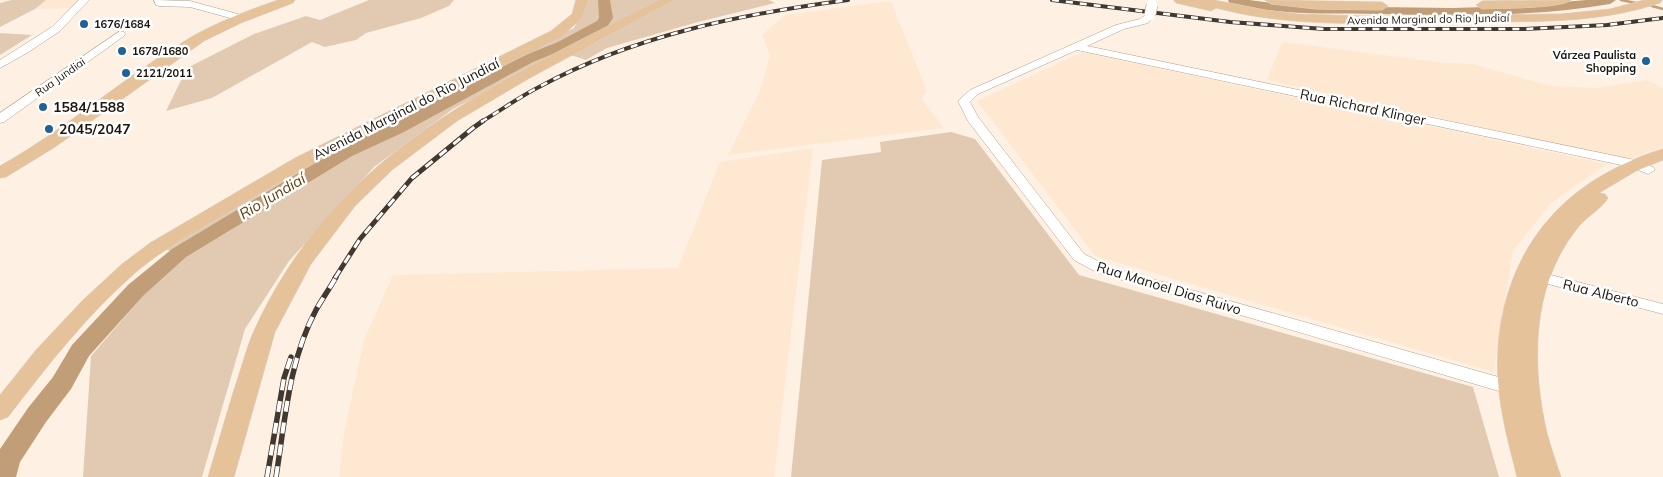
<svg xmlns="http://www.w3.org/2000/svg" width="1663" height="477" font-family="Mulish,sans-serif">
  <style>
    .built { fill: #fee8d1 }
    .green { fill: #e2cab2 }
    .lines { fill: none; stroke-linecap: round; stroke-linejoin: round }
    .stream { stroke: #c29e78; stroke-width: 2.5 }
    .river { fill: #c29e78; fill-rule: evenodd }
    .minor-casing { stroke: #b49f8a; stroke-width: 1 }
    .major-casing { stroke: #d6d5d4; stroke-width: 1 }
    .minor { fill: #fff; fill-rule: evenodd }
    .major { fill: #e5c29a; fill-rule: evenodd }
    .rail-far2-casing { stroke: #41382f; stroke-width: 4 }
    .rail-far1-casing { stroke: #41382f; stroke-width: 5 }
    .rail-casing { stroke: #41382f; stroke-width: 5.5 }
    .rail-far2 { stroke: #fff; stroke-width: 2.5; stroke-dasharray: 7; stroke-linecap: butt }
    .rail-far1 { stroke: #fff; stroke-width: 3; stroke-dasharray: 9; stroke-linecap: butt }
    .rail { stroke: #fff; stroke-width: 4; stroke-dasharray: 11; stroke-linecap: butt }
    .minor-bridge-casing { stroke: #b49f8a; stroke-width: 12; stroke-linecap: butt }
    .minor-bridge { stroke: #fff; stroke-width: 11 }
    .poi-dot { fill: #206196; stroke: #fff; stroke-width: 2 }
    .labels { text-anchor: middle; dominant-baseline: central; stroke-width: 5; stroke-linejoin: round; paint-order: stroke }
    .far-street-label { font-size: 11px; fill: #1e160e; stroke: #fff }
    .far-poi-label { font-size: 11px; font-weight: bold; fill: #1e160e; stroke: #fff; text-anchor: start }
    .poi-label { font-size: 14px; font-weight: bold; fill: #1e160e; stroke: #fff; text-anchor: start }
    .street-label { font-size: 14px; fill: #1e160e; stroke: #fff }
    .water-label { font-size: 15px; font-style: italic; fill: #654012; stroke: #fff }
  </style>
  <rect width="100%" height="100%" fill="#fef1e3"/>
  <g class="built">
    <path d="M46,0H77L70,8L35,9Z"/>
    <path d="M891,1L927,91L922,99L944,128L728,155L760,91L770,55L762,35L785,15Z"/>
    <path d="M1282,42L1446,63L1473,64L1551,86L1598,88L1647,80L1663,88V147L1627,160L1267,80Z"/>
    <path d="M1083,52L1607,164L1551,203L1513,251L1494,372L1095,256L977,101Z"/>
    <path d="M813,148L774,477H339L344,433L364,340L393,275L678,268L720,162Z"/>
  </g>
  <g class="green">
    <path d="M12,0H46L35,9L0,27V3Z"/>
    <path d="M369,0H454L449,6L421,18L366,33L356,40L325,47L312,42L212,98L166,111L187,68L254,34L306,16L320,20Z"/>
    <path d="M588,0H769L775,3L698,22L607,48L586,60L561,52L453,109L374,167L289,261L245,329L202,477H83L91,356L148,290L181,258L166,249L237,204L350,140L574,28Z"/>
    <path d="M0,33L32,35L0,55Z"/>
    <path d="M951,132L975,139L1079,275L1473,387L1499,477H791L822,160L881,152L880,142Z"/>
  </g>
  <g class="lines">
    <g class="stream">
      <path d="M1621,0L1636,3"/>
      <path d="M1652,6L1663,9"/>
    </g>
    <g class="river">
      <path d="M598,0H610L613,18L607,27L568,48L533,62L402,133L352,156L186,257L144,295L89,356L71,389L46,422L20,462L16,477H0V449L28,408L53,377L72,345L128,285L172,249L340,148L390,125L523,56L558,42L597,21L599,18Z"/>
      <path d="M1228,0H1249L1296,6L1453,8L1517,6L1586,0H1616L1610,4C1533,17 1456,16 1377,14C1327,13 1279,16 1229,3Z"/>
    </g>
    <defs>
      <g id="minor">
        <path d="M79,0H89L60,31L27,53L0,68V60L52,27Z"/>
        <path d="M154,0L190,1L245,16L246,18L241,21L190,7L159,6L156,5Z"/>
        <path d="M1150,12L1155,15L1148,23L1124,29L1087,46L1635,160L1653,167L1655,170L1648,174L1631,167L1077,50L978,94L970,102L978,117L1084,254L1110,267L1509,380L1515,382L1518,387L1515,392L1509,394L1098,273L1074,260L968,121L958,101L970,90L1116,25L1140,19Z"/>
        <path d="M120,31L124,32L125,34L124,36L4,122L0,123V113Z"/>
        <path d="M1539,272L1663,304V314L1533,280L1531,277L1533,274Z"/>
      </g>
      <g id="major">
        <path d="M278,0H295L293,3L241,23L204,41L55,147L6,177L0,178V166C68,128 126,75 193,36C220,21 249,10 278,0Z"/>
        <path d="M576,0H588L582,18L561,37C453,91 344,144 240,205C205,227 166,246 135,273C87,315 47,366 8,417L0,420V395L36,350L83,300L122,264L150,243L295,158L551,31L572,14Z"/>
        <path d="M659,0H674L528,79L457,121L392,170L355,206L311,264L275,332L234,477H208C219,441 229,404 241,368C245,356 248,344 253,333C335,150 493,86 659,0Z"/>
        <path d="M1174,0H1214L1265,10L1298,14L1364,16L1561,14L1610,9L1644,0H1662L1660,3C1593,25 1531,21 1462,22C1380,23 1296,29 1216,8L1211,11L1176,3Z"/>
        <path d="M1265,0L1382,2L1388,6L1382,10L1316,9L1271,4Z"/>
        <path d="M1571,0C1562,9 1498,8 1482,9L1476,5L1482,1Z"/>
        <path d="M1663,149V160L1636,171L1599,193L1605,194L1608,198C1601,209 1589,215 1580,225C1575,231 1569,239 1565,246C1531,301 1533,373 1547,433C1551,448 1556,462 1561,477H1517C1509,445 1500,413 1498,380C1493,291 1531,213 1610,171C1627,162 1645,154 1663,149Z"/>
      </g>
    </defs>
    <use href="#minor" class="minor-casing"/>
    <use href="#major" class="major-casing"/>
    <use href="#minor" class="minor"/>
    <use href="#major" class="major"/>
    <defs>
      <g id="rail-far2">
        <path d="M1052,0L1230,22L1324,29H1524L1607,25L1663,18"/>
        <path d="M481,122C500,111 519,97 539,87C635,35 742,14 848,0"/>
      </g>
      <path id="rail-far1" d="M335,278L360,239L412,178L473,128L483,121"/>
      <g id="rail">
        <path d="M267,477L284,378L291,357"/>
        <path d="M276,477C285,421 289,360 316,310C322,299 330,288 336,277"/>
      </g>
    </defs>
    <use href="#rail-far2" class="rail-far2-casing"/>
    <use href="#rail-far1" class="rail-far1-casing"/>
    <use href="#rail" class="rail-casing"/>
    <use href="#rail-far2" class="rail-far2"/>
    <use href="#rail-far1" class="rail-far1"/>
    <use href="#rail" class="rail"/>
    <defs>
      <path id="minor-bridge" d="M1150,15L1152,5"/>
    </defs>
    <use href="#minor-bridge" class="minor-bridge-casing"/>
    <use href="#minor-bridge" class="minor-bridge"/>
  </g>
  <g class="poi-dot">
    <circle cx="84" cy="24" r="5"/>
    <circle cx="122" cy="51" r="5"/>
    <circle cx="1646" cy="61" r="5"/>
    <circle cx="126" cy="73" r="5"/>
    <circle cx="43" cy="107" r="5"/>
    <circle cx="49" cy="129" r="5"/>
  </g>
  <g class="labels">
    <g class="far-street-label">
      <text transform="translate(1428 19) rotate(-1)">Avenida Marginal do Rio Jundiaí</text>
      <text transform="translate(60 77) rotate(-35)">Rua Jundiai</text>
    </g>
    <g class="far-poi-label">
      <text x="94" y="24">1676/1684</text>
      <text x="132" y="51">1678/1680</text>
      <text x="1636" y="55" text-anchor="end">Várzea Paulista<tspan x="1636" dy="13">Shopping</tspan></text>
      <text x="136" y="73">2121/2011</text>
    </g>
    <g class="poi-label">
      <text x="53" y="107">1584/1588</text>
      <text x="59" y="129">2045/2047</text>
    </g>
    <g class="street-label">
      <text transform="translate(1363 107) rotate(12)">Rua Richard Klinger</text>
      <text transform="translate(406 109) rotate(-27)">Avenida Marginal do Rio Jundiaí</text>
      <text transform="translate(1169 288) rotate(17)">Rua Manoel Dias Ruivo</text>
      <text transform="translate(1601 293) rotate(14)">Rua Alberto</text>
    </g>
    <g class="water-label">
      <text transform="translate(272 196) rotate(-31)">Rio Jundiaí</text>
    </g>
  </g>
</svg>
